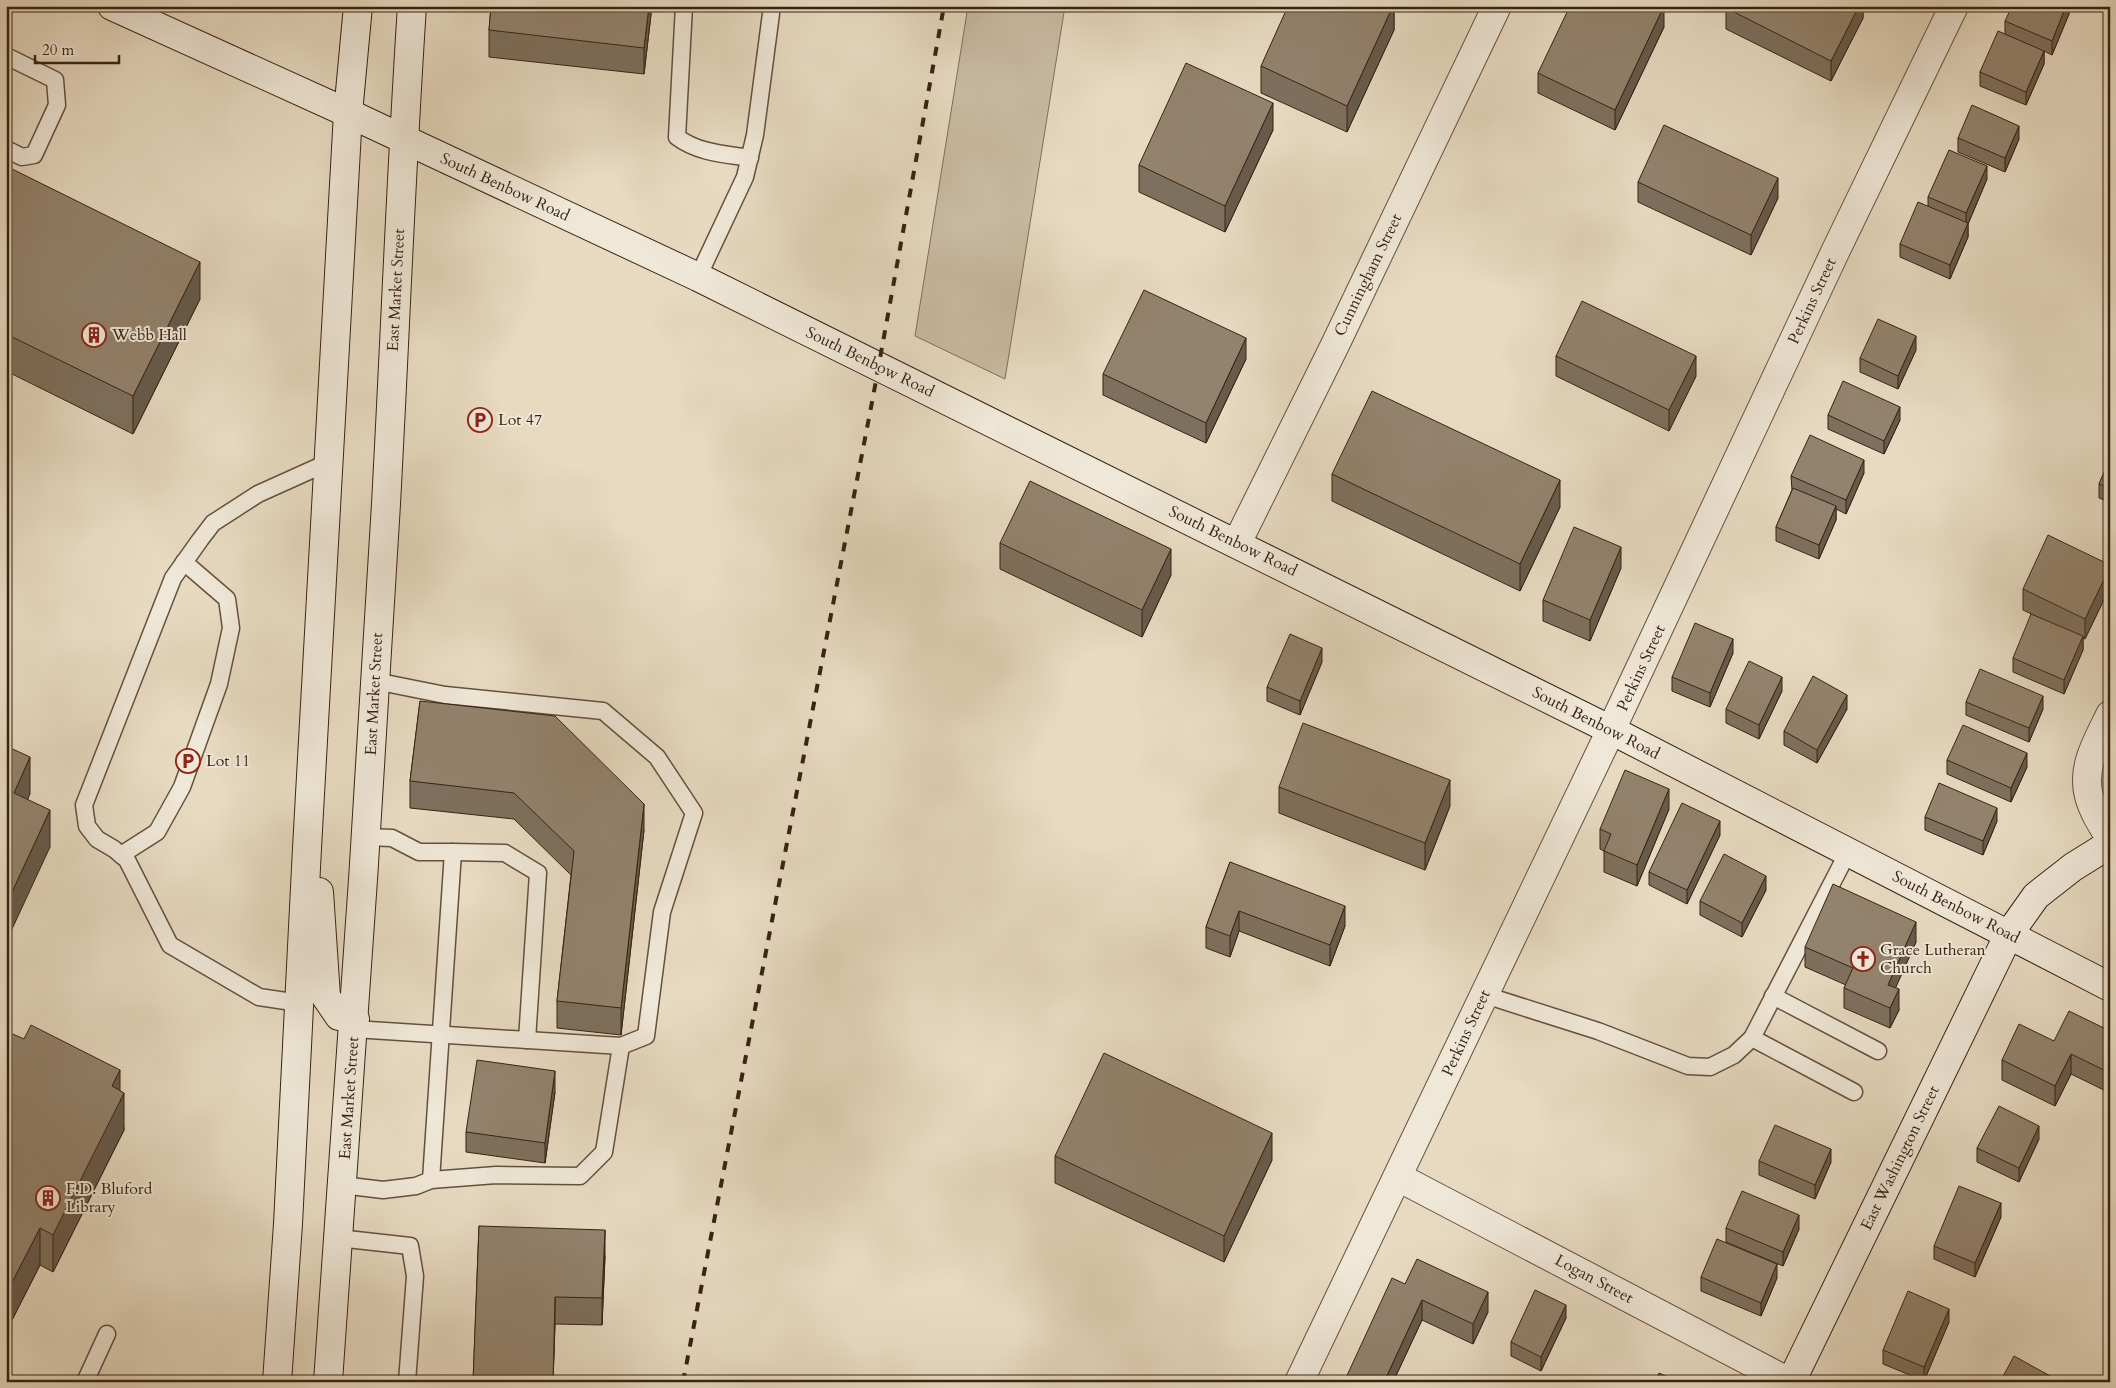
<svg xmlns="http://www.w3.org/2000/svg" width="2116" height="1388" font-family="Cardo,serif">
  <style>
    .green { fill: #c9bba3; stroke: #806e5a }
    .lines { fill: none; stroke-linecap: round; stroke-linejoin: round }
    .lane-casing { stroke: #64503e; stroke-width: 19 }
    .street-casing { stroke: #64503e; stroke-width: 30 }
    .secondary-casing { stroke: #382212; stroke-width: 30 }
    .lane { stroke: #efe7d7; stroke-width: 16 }
    .street { stroke: #efe7d7; stroke-width: 28 }
    .secondary { stroke: #efe7d7; stroke-width: 28 }
    .rail { stroke: #382212; stroke-width: 4; stroke-dasharray: 9 9; stroke-linecap: butt }
    .wall { fill: #7e705e; stroke: #382212 }
    .shaded-wall { fill: #675b4c; stroke: #382212 }
    .building { fill: #93826d; stroke: #382212 }
    .labels { text-anchor: middle; dominant-baseline: central; stroke-width: 4; stroke-linejoin: round; paint-order: stroke }
    .street-label { font-size: 16px; fill: #382212; stroke: #efe7d7 }
    .poi-label { font-size: 16px; fill: #382212; stroke: #efe7d7; text-anchor: start }
  </style>
  <rect width="100%" height="100%" fill="#e7dac1"/>
  <filter id="stains"><feTurbulence type="fractalNoise" baseFrequency=".004" numOctaves="4"/><feColorMatrix values="0 0 0 0 .2 0 0 0 0 .09 0 0 0 0 .02 0 0 0 .5 -.17"/></filter>
  <radialGradient id="worn" r=".72"><stop offset=".6" stop-color="#630" stop-opacity="0"/><stop offset="1" stop-color="#630" stop-opacity=".3"/></radialGradient>
  <path class="green" d="M968,6H1065L1005,379L915,336Z"/>
  <g class="lines">
    <defs>
      <g id="lane">
        <path d="M684,6L677,137C698,153 725,154 750,158"/>
        <path d="M6,56L55,80L57,105L34,155L22,157L6,149"/>
        <path d="M698,277L745,177L755,135L772,6"/>
        <path d="M366,837L392,838L419,852H453L431,1180"/>
        <path d="M453,852L505,853L538,873L527,1040"/>
        <path d="M121,855L157,832L182,787L219,684L231,628L227,599L184,562"/>
        <path d="M1485,995L1598,1031L1688,1066L1710,1067L1734,1055L1752,1038L1848,852"/>
        <path d="M1773,996L1878,1051"/>
        <path d="M299,1003L259,997L170,945L127,860L114,849L97,839L87,826L84,805L173,578L200,540L213,523L258,494L329,462"/>
        <path d="M354,1029L621,1046L646,1036L662,912L694,813L657,757L603,711L445,695L375,681"/>
        <path d="M1752,1038L1854,1092"/>
        <path d="M342,1185L383,1190L416,1186L431,1180L496,1175L580,1176L604,1152L621,1046"/>
        <path d="M338,1238L410,1246L415,1276L407,1382"/>
        <path d="M85,1382L107,1334"/>
      </g>
      <g id="street">
        <path d="M1237,543L1335,345L1497,6"/>
        <path d="M2110,715C2098,740 2081,767 2089,796C2093,811 2102,825 2110,838"/>
        <path d="M1398,1177L1789,1382"/>
        <path d="M1299,1382L1611,730L1836,250L1954,6"/>
      </g>
      <g id="secondary">
        <path d="M112,6L348,113L698,277L1611,730L2110,987"/>
        <path d="M319,892L326,997L339,1016L355,1019"/>
        <path d="M277,1382L288,1224L307,848L348,113L358,6"/>
        <path d="M328,1382C350,1089 369,797 386,504C395,338 401,172 412,6"/>
        <path d="M1791,1382L2009,934L2036,896L2073,867L2110,844"/>
      </g>
    </defs>
    <use href="#lane" class="lane-casing"/>
    <use href="#street" class="street-casing"/>
    <use href="#secondary" class="secondary-casing"/>
    <use href="#lane" class="lane"/>
    <use href="#street" class="street"/>
    <use href="#secondary" class="secondary"/>
    <path class="rail" d="M683,1382L873,397L944,6"/>
  </g>
  <g class="wall">
    <path d="M491,6H652L644,74L489,57V30Z"/>
    <path d="M1394,6V30L1347,132L1261,93V66Z"/>
    <path d="M1863,6V18L1831,81L1726,29V8Z"/>
    <path d="M2069,6V14L2052,55L2044,51V64L2026,105L1980,86V72L2005,34V21Z"/>
    <path d="M1664,27L1615,130L1538,93V73Z"/>
    <path d="M1273,130L1225,232L1139,192V165Z"/>
    <path d="M1958,138L2019,139L2005,172L1958,152Z"/>
    <path d="M6,166L200,299L133,434L6,371Z"/>
    <path d="M1987,179L1968,224V237L1950,279L1900,257V244L1928,206V197Z"/>
    <path d="M1638,182L1778,198L1751,255L1638,202Z"/>
    <path d="M1916,350L1898,389L1860,372V358Z"/>
    <path d="M1556,356L1696,376L1669,431L1556,376Z"/>
    <path d="M1246,359L1206,443L1103,395V374Z"/>
    <path d="M1828,415L1900,420L1884,454L1828,429Z"/>
    <path d="M2110,459V502L2099,498V484Z"/>
    <path d="M1864,473L1846,514L1836,509V520L1819,559L1776,541V527L1792,490L1791,476Z"/>
    <path d="M1332,474L1560,507L1520,591L1332,501Z"/>
    <path d="M1000,543L1171,575L1142,637L1000,569Z"/>
    <path d="M2110,565V587L2085,639L2083,638V650L2064,694L2013,672V658L2046,621L2023,610V589Z"/>
    <path d="M1621,568L1590,641L1543,621V600Z"/>
    <path d="M1733,653L1710,707L1672,691V677Z"/>
    <path d="M1322,662L1300,715L1267,701V687Z"/>
    <path d="M1782,691L1759,739L1726,723V709Z"/>
    <path d="M420,701L644,830L621,1035L557,1028V1001L571,875L514,819L410,808V781Z"/>
    <path d="M1966,702L2043,709L2029,742L1966,715Z"/>
    <path d="M1847,709L1817,763L1784,745V731Z"/>
    <path d="M1947,760L2027,767L2011,802L1947,774Z"/>
    <path d="M1279,787L1450,806L1425,870L1279,813Z"/>
    <path d="M1669,809L1637,886L1604,872V851L1600,849V829Z"/>
    <path d="M1925,817L1997,821L1983,855L1925,830Z"/>
    <path d="M1720,835L1687,904L1649,885V872Z"/>
    <path d="M1230,862L1345,926L1330,966L1239,931L1230,957L1206,948V927Z"/>
    <path d="M1766,890L1742,937L1700,915V901Z"/>
    <path d="M1916,942L1895,988L1899,1010L1890,1028L1844,1008V988L1846,985L1805,967V947Z"/>
    <path d="M6,1031L120,1090L124,1130L53,1272L40,1265L6,1332Z"/>
    <path d="M2110,1031V1093L2071,1074L2055,1106L2002,1080V1060L2054,1041Z"/>
    <path d="M555,1092L545,1163L466,1152V1132Z"/>
    <path d="M2039,1139L2019,1182L1977,1162V1148Z"/>
    <path d="M1055,1156L1272,1160L1224,1262L1055,1183Z"/>
    <path d="M1759,1161L1831,1162L1815,1199L1759,1175Z"/>
    <path d="M2001,1217L1975,1277L1934,1259V1246Z"/>
    <path d="M479,1226L605,1256L602,1325L555,1324L553,1382H473Z"/>
    <path d="M1726,1228L1799,1229L1783,1266L1726,1242Z"/>
    <path d="M1701,1277L1777,1278L1761,1316L1701,1291Z"/>
    <path d="M1405,1284L1488,1312L1473,1344L1422,1320L1393,1382H1344Z"/>
    <path d="M1566,1318L1541,1371L1511,1356V1342Z"/>
    <path d="M1949,1322L1924,1381L1883,1364V1350Z"/>
  </g>
  <g class="shaded-wall">
    <path d="M649,6H652L644,74V48Z"/>
    <path d="M1393,6H1394V30L1347,132V106Z"/>
    <path d="M1664,6V27L1615,130V110Z"/>
    <path d="M1859,6H1863V18L1831,81V61Z"/>
    <path d="M2066,6H2069V14L2052,55V41Z"/>
    <path d="M2044,51V64L2026,105V92Z"/>
    <path d="M1273,103V130L1225,232V206Z"/>
    <path d="M2019,126V139L2005,172V158Z"/>
    <path d="M1987,166V179L1968,224V237L1950,279V265L1966,227V213Z"/>
    <path d="M1778,178V198L1751,255V235Z"/>
    <path d="M200,262V299L133,434V396Z"/>
    <path d="M1916,336V350L1898,389V376Z"/>
    <path d="M1246,338V359L1206,443V423Z"/>
    <path d="M1696,356V376L1669,431V410Z"/>
    <path d="M1900,407V420L1884,454V441Z"/>
    <path d="M1864,460V473L1846,514V500Z"/>
    <path d="M1560,480V507L1520,591V564Z"/>
    <path d="M1836,506V520L1819,559V545Z"/>
    <path d="M1621,547V568L1590,641V620Z"/>
    <path d="M1171,549V575L1142,637V610Z"/>
    <path d="M2110,567V587L2085,639V619Z"/>
    <path d="M2083,636V650L2064,694V680Z"/>
    <path d="M1733,639V653L1710,707V693Z"/>
    <path d="M1322,648V662L1300,715V701Z"/>
    <path d="M1782,677V691L1759,739V725Z"/>
    <path d="M1847,695V709L1817,763V750Z"/>
    <path d="M2043,696V709L2029,742V728Z"/>
    <path d="M2027,753V767L2011,802V788Z"/>
    <path d="M30,757V794L14,830V793Z"/>
    <path d="M1450,780V806L1425,870V843Z"/>
    <path d="M1669,789V809L1637,886V865Z"/>
    <path d="M644,804V830L621,1035V1008Z"/>
    <path d="M1997,808V821L1983,855V841Z"/>
    <path d="M50,810V847L6,942V905Z"/>
    <path d="M1720,821V835L1687,904V890Z"/>
    <path d="M1766,876V890L1742,937V923Z"/>
    <path d="M1345,906V926L1330,966V945Z"/>
    <path d="M1239,911V931L1230,957V936Z"/>
    <path d="M1916,922V942L1888,1005V985Z"/>
    <path d="M1899,989V1010L1890,1028V1008Z"/>
    <path d="M2071,1054V1074L2055,1106V1086Z"/>
    <path d="M120,1070V1102L124,1093V1130L53,1272V1235L112,1086Z"/>
    <path d="M555,1071V1092L545,1163V1143Z"/>
    <path d="M2039,1126V1139L2019,1182V1168Z"/>
    <path d="M1272,1133V1160L1224,1262V1236Z"/>
    <path d="M1831,1149V1162L1815,1199V1185Z"/>
    <path d="M2001,1203V1217L1975,1277V1263Z"/>
    <path d="M1799,1215V1229L1783,1266V1252Z"/>
    <path d="M40,1228V1265L6,1332V1294Z"/>
    <path d="M605,1230V1256L602,1325V1298Z"/>
    <path d="M1777,1264V1278L1761,1316V1303Z"/>
    <path d="M1488,1292V1312L1473,1344V1324Z"/>
    <path d="M555,1297V1324L553,1382Z"/>
    <path d="M1422,1300V1320L1393,1382H1384Z"/>
    <path d="M1566,1305V1318L1541,1371V1357Z"/>
    <path d="M1949,1309V1322L1924,1381V1367Z"/>
  </g>
  <g class="building">
    <path d="M491,6H649L644,48L489,30Z"/>
    <path d="M1288,6H1393L1347,106L1261,66Z"/>
    <path d="M1570,6H1664L1615,110L1538,73Z"/>
    <path d="M1726,6H1859L1831,61L1726,8Z"/>
    <path d="M2012,6H2066L2052,41L2005,21Z"/>
    <path d="M1998,31L2044,51L2026,92L1980,72Z"/>
    <path d="M1186,63L1273,103L1225,206L1139,165Z"/>
    <path d="M1972,105L2019,126L2005,158L1958,138Z"/>
    <path d="M1664,125L1778,178L1751,235L1638,182Z"/>
    <path d="M1949,150L1987,166L1966,213L1928,197Z"/>
    <path d="M6,166L200,262L133,396L6,334Z"/>
    <path d="M1918,202L1968,223L1950,265L1900,244Z"/>
    <path d="M1144,290L1246,338L1206,423L1103,374Z"/>
    <path d="M1582,301L1696,356L1669,410L1556,356Z"/>
    <path d="M1878,319L1916,336L1898,376L1860,358Z"/>
    <path d="M1843,381L1900,407L1884,441L1828,415Z"/>
    <path d="M1372,391L1560,480L1520,564L1332,474Z"/>
    <path d="M1810,435L1864,460L1846,500L1791,476Z"/>
    <path d="M2110,459V488L2099,484Z"/>
    <path d="M1030,481L1171,549L1142,610L1000,543Z"/>
    <path d="M1793,488L1836,506L1819,545L1776,527Z"/>
    <path d="M1574,527L1621,547L1590,620L1543,600Z"/>
    <path d="M2048,535L2110,565V567L2085,619L2023,589Z"/>
    <path d="M2031,614L2083,636L2064,680L2013,658Z"/>
    <path d="M1695,623L1733,639L1710,693L1672,677Z"/>
    <path d="M1290,634L1322,648L1300,701L1267,687Z"/>
    <path d="M1749,661L1782,677L1759,725L1726,709Z"/>
    <path d="M1980,669L2043,696L2029,728L1966,702Z"/>
    <path d="M1813,676L1847,695L1817,750L1784,731Z"/>
    <path d="M420,701L555,716L644,804L621,1008L557,1001L574,851L514,793L410,781Z"/>
    <path d="M1303,723L1450,780L1425,843L1279,787Z"/>
    <path d="M1963,725L2027,753L2011,788L1947,760Z"/>
    <path d="M6,746L30,757L14,793L50,810L6,905Z"/>
    <path d="M1625,770L1669,789L1637,865L1604,851L1611,834L1600,829Z"/>
    <path d="M1939,783L1997,808L1983,841L1925,817Z"/>
    <path d="M1682,803L1720,821L1687,890L1649,872Z"/>
    <path d="M1724,854L1766,876L1742,923L1700,901Z"/>
    <path d="M1230,862L1345,906L1330,945L1239,911L1230,936L1206,927Z"/>
    <path d="M1833,884L1916,922L1888,985L1899,989L1890,1008L1844,988L1853,968L1805,947Z"/>
    <path d="M2069,1011L2110,1031V1073L2071,1054L2055,1086L2002,1060L2019,1024L2054,1041Z"/>
    <path d="M31,1025L120,1070L112,1086L124,1093L53,1235L40,1228L6,1294V1031L24,1039Z"/>
    <path d="M1104,1053L1272,1133L1224,1236L1055,1156Z"/>
    <path d="M477,1060L555,1071L545,1143L466,1132Z"/>
    <path d="M1999,1106L2039,1126L2019,1168L1977,1148Z"/>
    <path d="M1775,1125L1831,1149L1815,1185L1759,1161Z"/>
    <path d="M1959,1186L2001,1203L1975,1263L1934,1246Z"/>
    <path d="M1742,1191L1799,1215L1783,1252L1726,1228Z"/>
    <path d="M479,1226L605,1230L602,1298L555,1297L553,1382H473Z"/>
    <path d="M1717,1239L1777,1264L1761,1303L1701,1277Z"/>
    <path d="M1417,1259L1488,1292L1473,1324L1422,1300L1384,1382H1344L1392,1278L1405,1284Z"/>
    <path d="M1535,1290L1566,1305L1541,1357L1511,1342Z"/>
    <path d="M1908,1291L1949,1309L1924,1367L1883,1350Z"/>
    <path d="M2014,1356L2061,1382H2000Z"/>
    <path d="M1659,1373L1679,1382H1655Z"/>
  </g>
  <defs>
    <symbol id="building-ring" viewBox="-11 -11 22 22"><circle r="9.5" fill="#efe7d7" stroke="#8f2418" stroke-width="1.5"/><path d="M-4-6H4V6H1V3H-1V6H-4ZM-2.5-4.3h1.7v1.8h-1.7ZM.8-4.3h1.7v1.8H.8ZM-2.5-1h1.7V.8h-1.7ZM.8-1h1.7V.8H.8Z" fill="#8f2418"/></symbol>
    <symbol id="parking-ring" viewBox="-11 -11 22 22"><circle r="9.5" fill="#efe7d7" stroke="#8f2418" stroke-width="1.5"/><path d="M-3.5-5.5H1a3.5 3.5 0 0 1 0 7H-1V5.5H-3.5ZM-1-3.4V-.6H.8a1.4 1.4 0 0 0 0-2.8Z" fill="#8f2418"/></symbol>
    <symbol id="church-ring" viewBox="-11 -11 22 22"><circle r="9.5" fill="#efe7d7" stroke="#8f2418" stroke-width="1.5"/><path d="M-1.2-6h2.4v3.5h3.3v2.4h-3.3V6h-2.4V-.1h-3.3v-2.4h3.3Z" fill="#8f2418"/></symbol>
  </defs>
  <g fill-rule="evenodd">
    <use href="#building-ring" x="80" y="321" width="28" height="28"/>
    <use href="#parking-ring" x="466" y="406" width="28" height="28"/>
    <use href="#parking-ring" x="174" y="747" width="28" height="28"/>
    <use href="#church-ring" x="1849" y="945" width="28" height="28"/>
    <use href="#building-ring" x="34" y="1184" width="28" height="28"/>
  </g>
  <g class="labels">
    <g class="street-label">
      <text transform="translate(505 187) rotate(25)">South Benbow Road</text>
      <text transform="translate(1368 275) rotate(-64)">Cunningham Street</text>
      <text transform="translate(396 290) rotate(-87)">East Market Street</text>
      <text transform="translate(1812 301) rotate(-65)">Perkins Street</text>
      <text transform="translate(870 362) rotate(26)">South Benbow Road</text>
      <text transform="translate(1233 541) rotate(26)">South Benbow Road</text>
      <text transform="translate(1641 668) rotate(-65)">Perkins Street</text>
      <text transform="translate(374 694) rotate(-87)">East Market Street</text>
      <text transform="translate(1596 723) rotate(27)">South Benbow Road</text>
      <text transform="translate(1956 907) rotate(27)">South Benbow Road</text>
      <text transform="translate(1466 1033) rotate(-65)">Perkins Street</text>
      <text transform="translate(349 1098) rotate(-86)">East Market Street</text>
      <text transform="translate(1900 1158) rotate(-64)">East Washington Street</text>
      <text transform="translate(1594 1279) rotate(28)">Logan Street</text>
    </g>
    <g class="poi-label">
      <text x="112" y="335">Webb Hall</text>
      <text x="498" y="420">Lot 47</text>
      <text x="206" y="761">Lot 11</text>
      <text x="1880" y="950">Grace Lutheran<tspan x="1880" dy="18">Church</tspan></text>
      <text x="66" y="1189">F.D. Bluford<tspan x="66" dy="18">Library</tspan></text>
    </g>
  </g>
  <rect width="2116" height="1388" fill="none" stroke="#e7dac1" stroke-width="25"/>
  <rect x="8" y="8" width="2101" height="1373" fill="none" stroke="#382212" stroke-width="2.5"/>
  <rect x="12" y="12" width="2091" height="1363" fill="none" stroke="#382212"/>
  <path d="M35 55v8h84v-8" fill="none" stroke="#382212" stroke-width="2.5"/>
  <text x="42" y="55" font-size="15" fill="#382212" stroke="#efe7d7" stroke-width="4" paint-order="stroke">20 m</text>
  <rect width="100%" height="100%" filter="url(#stains)"/>
  <rect width="100%" height="100%" fill="url(#worn)"/>
</svg>
